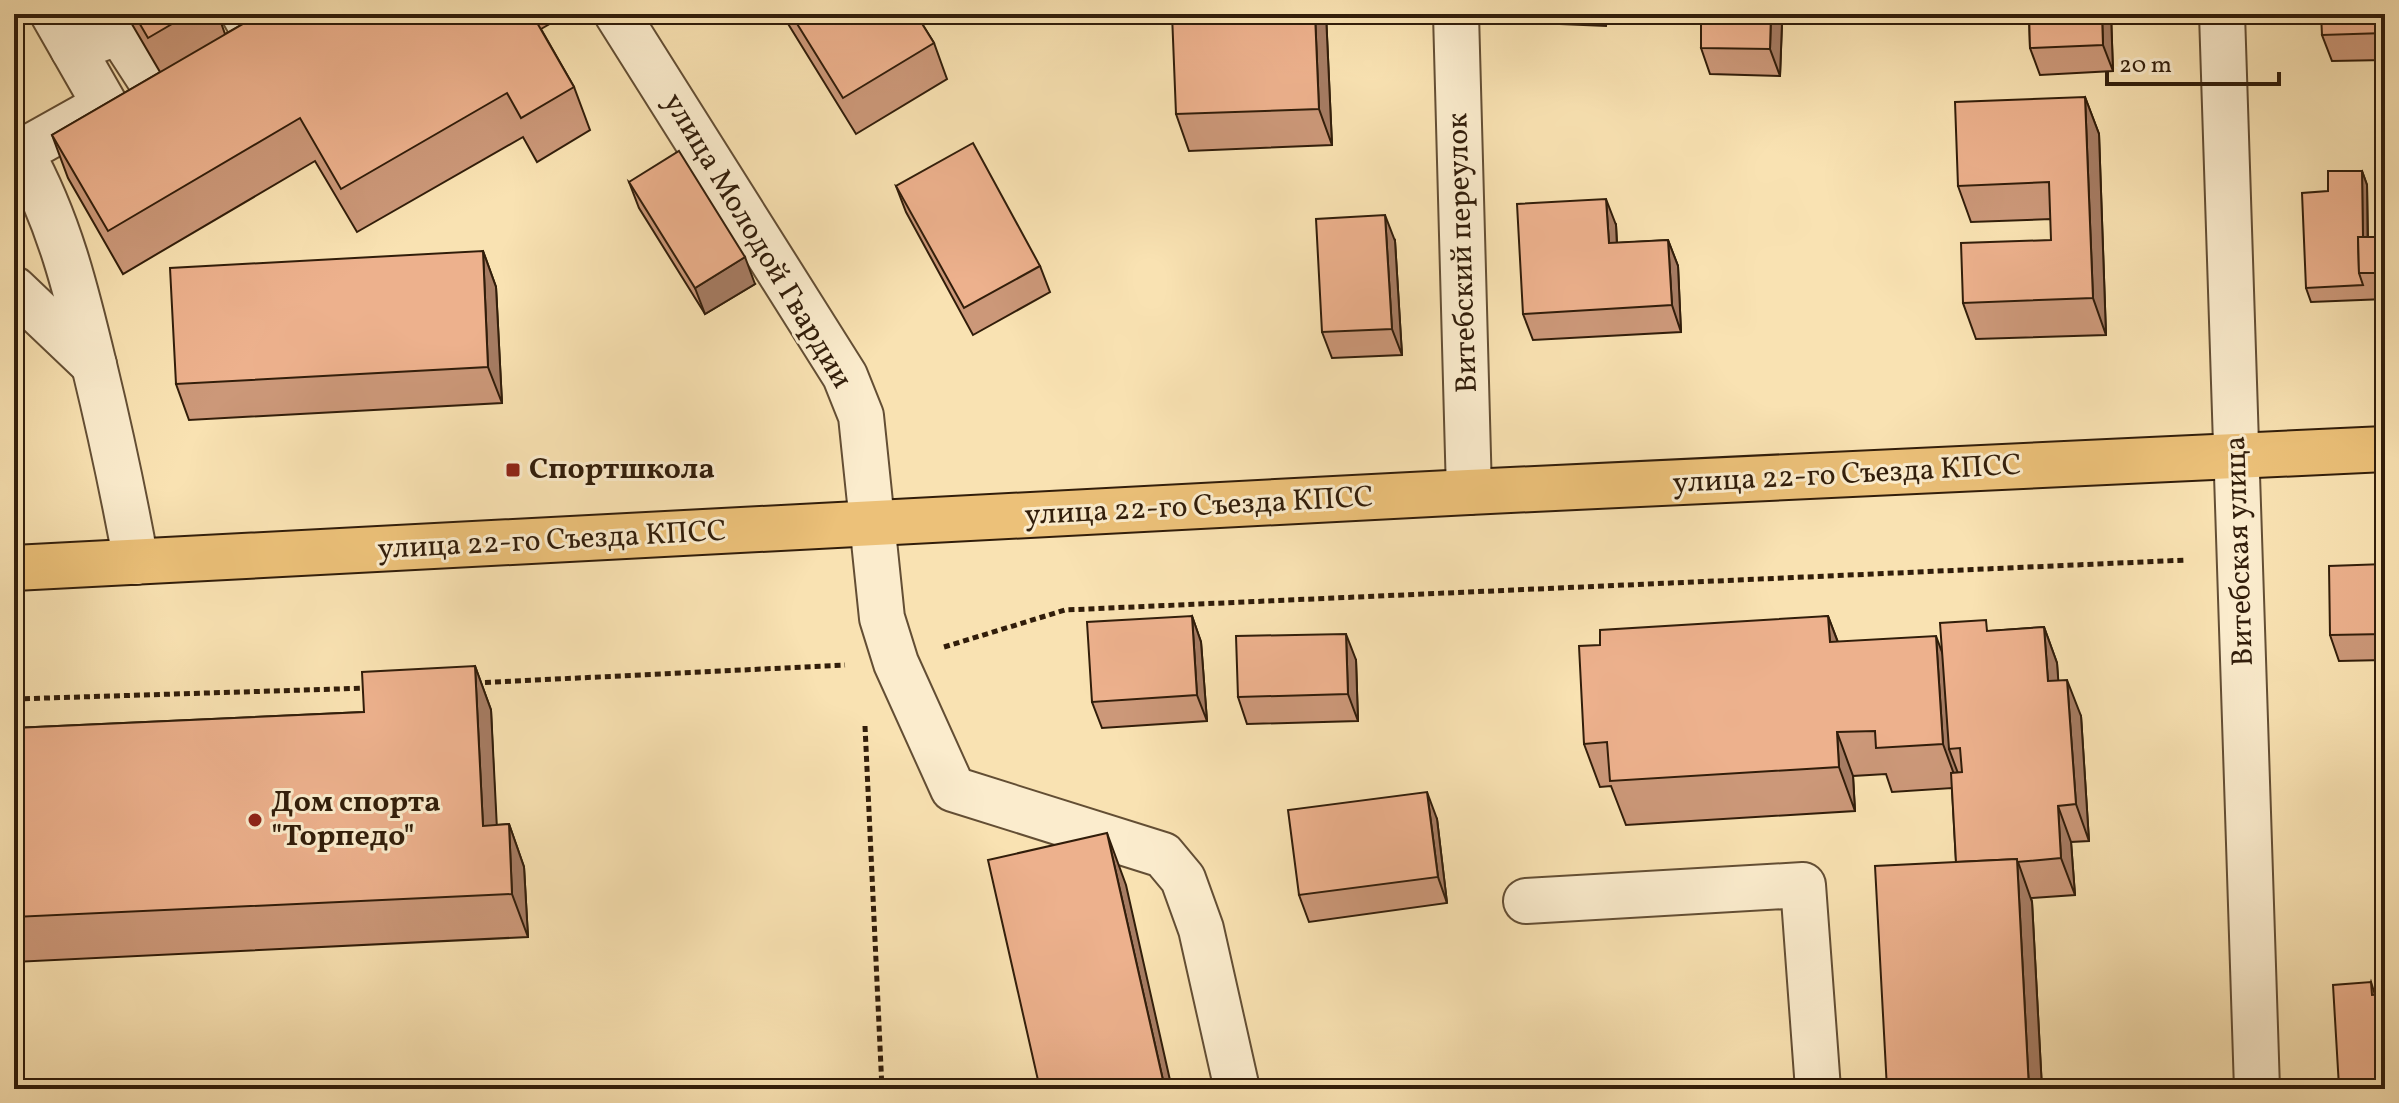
<svg xmlns="http://www.w3.org/2000/svg" width="2399" height="1103" font-family="Vollkorn,serif">
  <style>
    .lines { fill: none; stroke-linecap: round; stroke-linejoin: round }
    .minor-casing { stroke: #634e34; stroke-width: 48 }
    .major-casing { stroke: #311d0a; stroke-width: 48 }
    .path { stroke: #311d0a; stroke-width: 5; stroke-dasharray: 6 4; stroke-linecap: butt }
    .minor { stroke: #fbeccd; stroke-width: 44 }
    .major { stroke: #ecc179; stroke-width: 44 }
    .wall { fill: #cc9879; stroke: #311d0a; stroke-width: 2 }
    .shaded-wall { fill: #a67c63; stroke: #311d0a; stroke-width: 2 }
    .building { fill: #edb18d; stroke: #311d0a; stroke-width: 2 }
    .poi-dot { fill: #8f2418; stroke: #fbeccd; stroke-width: 3 }
    .labels { text-anchor: middle; dominant-baseline: central; stroke-width: 6; stroke-linejoin: round; paint-order: stroke }
    .street-label { font-size: 30px; fill: #311d0a; stroke: #fbeccd }
    .poi-label { font-size: 30px; font-weight: bold; fill: #311d0a; stroke: #fbeccd; text-anchor: start }
  </style>
  <rect width="100%" height="100%" fill="#f9e2b2"/>
  <filter id="stains"><feTurbulence type="fractalNoise" baseFrequency=".0025" numOctaves="4"/><feColorMatrix values="0 0 0 0 .2 0 0 0 0 .09 0 0 0 0 .02 0 0 0 .5 -.17"/></filter>
  <radialGradient id="worn" r=".72"><stop offset=".6" stop-color="#630" stop-opacity="0"/><stop offset="1" stop-color="#630" stop-opacity=".3"/></radialGradient>
  <g class="lines">
    <defs>
      <g id="minor">
        <path d="M53,14L105,105L21,152C59,220 76,290 94,365C110,431 124,496 136,562"/>
        <path d="M617,14L845,376L861,416L882,618L896,663L953,789L1163,855L1183,879L1201,929L1237,1089"/>
        <path d="M1456,14L1469,492"/>
        <path d="M2222,14L2257,1089"/>
        <path d="M73,49L119,32L163,100L261,44L244,14"/>
        <path d="M14,289L94,365"/>
        <path d="M1526,901L1803,885L1818,1089"/>
      </g>
      <path id="major" d="M14,568L1469,492L2385,449"/>
    </defs>
    <use href="#minor" class="minor-casing"/>
    <use href="#major" class="major-casing"/>
    <g class="path">
      <path d="M944,647L1065,610L2187,560"/>
      <path d="M475,683L845,665"/>
      <path d="M14,699L369,688"/>
      <path d="M865,726L882,1089"/>
    </g>
    <use href="#minor" class="minor"/>
    <use href="#major" class="major"/>
  </g>
  <g class="wall">
    <path d="M126,14H218L225,34L260,14H567L541,29L574,87L590,130L537,162L523,137L357,232L315,161L123,274L68,178L52,135L160,72Z"/>
    <path d="M782,14H916L934,43L947,79L856,134Z"/>
    <path d="M1326,14L1332,145L1189,151L1176,114Z"/>
    <path d="M1508,14H1607L1606,26L1510,22Z"/>
    <path d="M2029,14H2111L2113,71L2040,75L2030,48Z"/>
    <path d="M2385,14V60L2332,61L2322,35Z"/>
    <path d="M1782,23L1780,76L1710,74L1701,48Z"/>
    <path d="M2085,97L2099,134L2106,335L1976,339L1963,303L2051,240V219L1971,222L1958,186Z"/>
    <path d="M2362,171L2367,185L2368,237H2385V299L2311,302L2306,288L2328,191Z"/>
    <path d="M629,182L755,284L705,314L639,208Z"/>
    <path d="M896,186L1040,266L1050,292L973,335L906,212Z"/>
    <path d="M1616,225L1617,243L1668,240L1678,266L1681,332L1533,340L1523,314Z"/>
    <path d="M1395,241L1402,355L1332,358L1322,332Z"/>
    <path d="M483,251L496,287L502,403L189,420L176,384Z"/>
    <path d="M2385,564V660L2339,661L2330,635Z"/>
    <path d="M1192,616L1201,642L1207,721L1102,728L1092,702Z"/>
    <path d="M1828,616L1838,642L1942,652L1990,631L2044,627L2057,663L2058,680L2081,716L2089,841L2071,842L2075,895L2031,898L2032,902L2042,1089H1887L1956,862L1952,788L1892,792L1886,774L1853,776L1855,811L1626,825L1611,786L1600,787L1584,744L1600,645Z"/>
    <path d="M1356,660L1358,721L1247,724L1238,697Z"/>
    <path d="M475,666L491,710L496,825L509,824L524,867L528,937L14,962V728L364,712Z"/>
    <path d="M1437,819L1447,903L1309,922L1299,895Z"/>
    <path d="M2371,982L2375,995L2385,994V1089H2340L2339,1087Z"/>
  </g>
  <g class="shaded-wall">
    <path d="M1315,14H1326L1332,145L1319,109Z"/>
    <path d="M1602,14H1607L1606,26Z"/>
    <path d="M1771,14H1778L1782,23L1780,76L1770,49Z"/>
    <path d="M2102,14H2111L2113,71L2103,45Z"/>
    <path d="M2085,97L2099,134L2106,335L2093,298Z"/>
    <path d="M2362,171L2367,185L2368,273H2363Z"/>
    <path d="M1606,199L1616,225L1618,270L1609,243Z"/>
    <path d="M1385,215L1395,241L1402,355L1392,329Z"/>
    <path d="M1668,240L1678,266L1681,332L1672,305Z"/>
    <path d="M483,251L496,287L502,403L488,367Z"/>
    <path d="M745,257L755,284L705,314L695,288Z"/>
    <path d="M1192,616L1201,642L1207,721L1197,695Z"/>
    <path d="M1828,616L1844,659L1830,642Z"/>
    <path d="M2044,627L2057,663L2061,717L2048,681Z"/>
    <path d="M1346,634L1356,660L1358,721L1348,694Z"/>
    <path d="M1936,636L1952,679L1949,749L1959,776V788L1943,744Z"/>
    <path d="M475,666L491,710L499,869L483,826Z"/>
    <path d="M2067,680L2081,716L2089,841L2076,804Z"/>
    <path d="M1837,732L1853,776L1855,811L1839,767Z"/>
    <path d="M1427,792L1437,819L1447,903L1438,877Z"/>
    <path d="M2058,806L2071,842L2075,895L2061,858Z"/>
    <path d="M509,824L524,867L528,937L512,894Z"/>
    <path d="M1107,833L1126,885L1172,1089H1165Z"/>
    <path d="M2017,859L2032,902L2042,1089H2029Z"/>
  </g>
  <g class="building">
    <path d="M134,14H189L148,38Z"/>
    <path d="M260,14H532L574,87L521,118L507,93L341,189L300,118L108,231L52,135Z"/>
    <path d="M791,14H916L934,43L843,98Z"/>
    <path d="M1172,14H1315L1319,109L1176,114Z"/>
    <path d="M1701,14H1771L1770,49L1701,48Z"/>
    <path d="M2029,14H2102L2103,45L2030,48Z"/>
    <path d="M2321,14H2385V33L2322,35Z"/>
    <path d="M2085,97L2093,298L1963,303L1961,243L2051,240L2049,182L1958,186L1955,102Z"/>
    <path d="M973,143L1040,266L964,308L896,186Z"/>
    <path d="M679,151L745,257L695,288L629,182Z"/>
    <path d="M2328,171H2362L2363,237H2358L2359,273L2363,285L2306,288L2302,193L2328,191Z"/>
    <path d="M1606,199L1609,243L1668,240L1672,305L1523,314L1517,204Z"/>
    <path d="M1385,215L1392,329L1322,332L1316,219Z"/>
    <path d="M2358,237H2385V273H2359Z"/>
    <path d="M483,251L488,367L176,384L170,268Z"/>
    <path d="M2385,564V634L2330,635L2329,566Z"/>
    <path d="M1192,616L1197,695L1092,702L1087,622Z"/>
    <path d="M1828,616L1830,642L1936,636L1943,744L1876,748L1875,731L1837,732L1839,767L1610,781L1607,742L1584,744L1579,646L1600,645V630Z"/>
    <path d="M1986,620L1987,631L2044,627L2048,681L2067,680L2076,804L2058,806L2061,858L2017,862V859L1956,862L1951,773L1962,772L1960,748L1949,749L1940,623Z"/>
    <path d="M1346,634L1348,694L1238,697L1236,636Z"/>
    <path d="M475,666L483,826L509,824L512,894L14,917V728L364,712L362,672Z"/>
    <path d="M1427,792L1438,877L1299,895L1288,810Z"/>
    <path d="M1107,833L1165,1089H1040L988,860Z"/>
    <path d="M2017,859L2029,1089H1887L1875,866Z"/>
    <path d="M2371,982L2372,995L2385,994V1084L2339,1087L2333,985Z"/>
  </g>
  <g class="poi-dot">
    <rect x="505" y="462" width="16" height="16" rx="4"/>
    <circle cx="255" cy="820" r="8"/>
  </g>
  <g class="labels">
    <g class="street-label">
      <text transform="translate(757 241) rotate(59)">улица Молодой Гвардии</text>
      <text transform="translate(1463 253) rotate(-92)">Витебский переулок</text>
      <text transform="translate(1847 475) rotate(-3)">улица 22-го Съезда КПСС</text>
      <text transform="translate(1199 507) rotate(-3)">улица 22-го Съезда КПСС</text>
      <text transform="translate(552 541) rotate(-3)">улица 22-го Съезда КПСС</text>
      <text transform="translate(2240 551) rotate(-92)">Витебская улица</text>
    </g>
    <g class="poi-label">
      <text x="529" y="470">Спортшкола</text>
      <text x="271" y="803">Дом спорта<tspan x="271" dy="34">"Торпедо"</tspan></text>
    </g>
  </g>
  <rect width="2399" height="1103" fill="none" stroke="#f9e2b2" stroke-width="48"/>
  <rect x="16" y="16" width="2367" height="1071" fill="none" stroke="#311d0a" stroke-width="4"/>
  <rect x="24" y="24" width="2351" height="1055" fill="none" stroke="#311d0a" stroke-width="2"/>
  <path d="M2107 72v12h172v-12" fill="none" stroke="#311d0a" stroke-width="4"/>
  <text x="2119" y="72" font-size="24" fill="#311d0a" stroke="#fbeccd" stroke-width="6" paint-order="stroke">20 m</text>
  <rect width="100%" height="100%" filter="url(#stains)"/>
  <rect width="100%" height="100%" fill="url(#worn)"/>
</svg>
